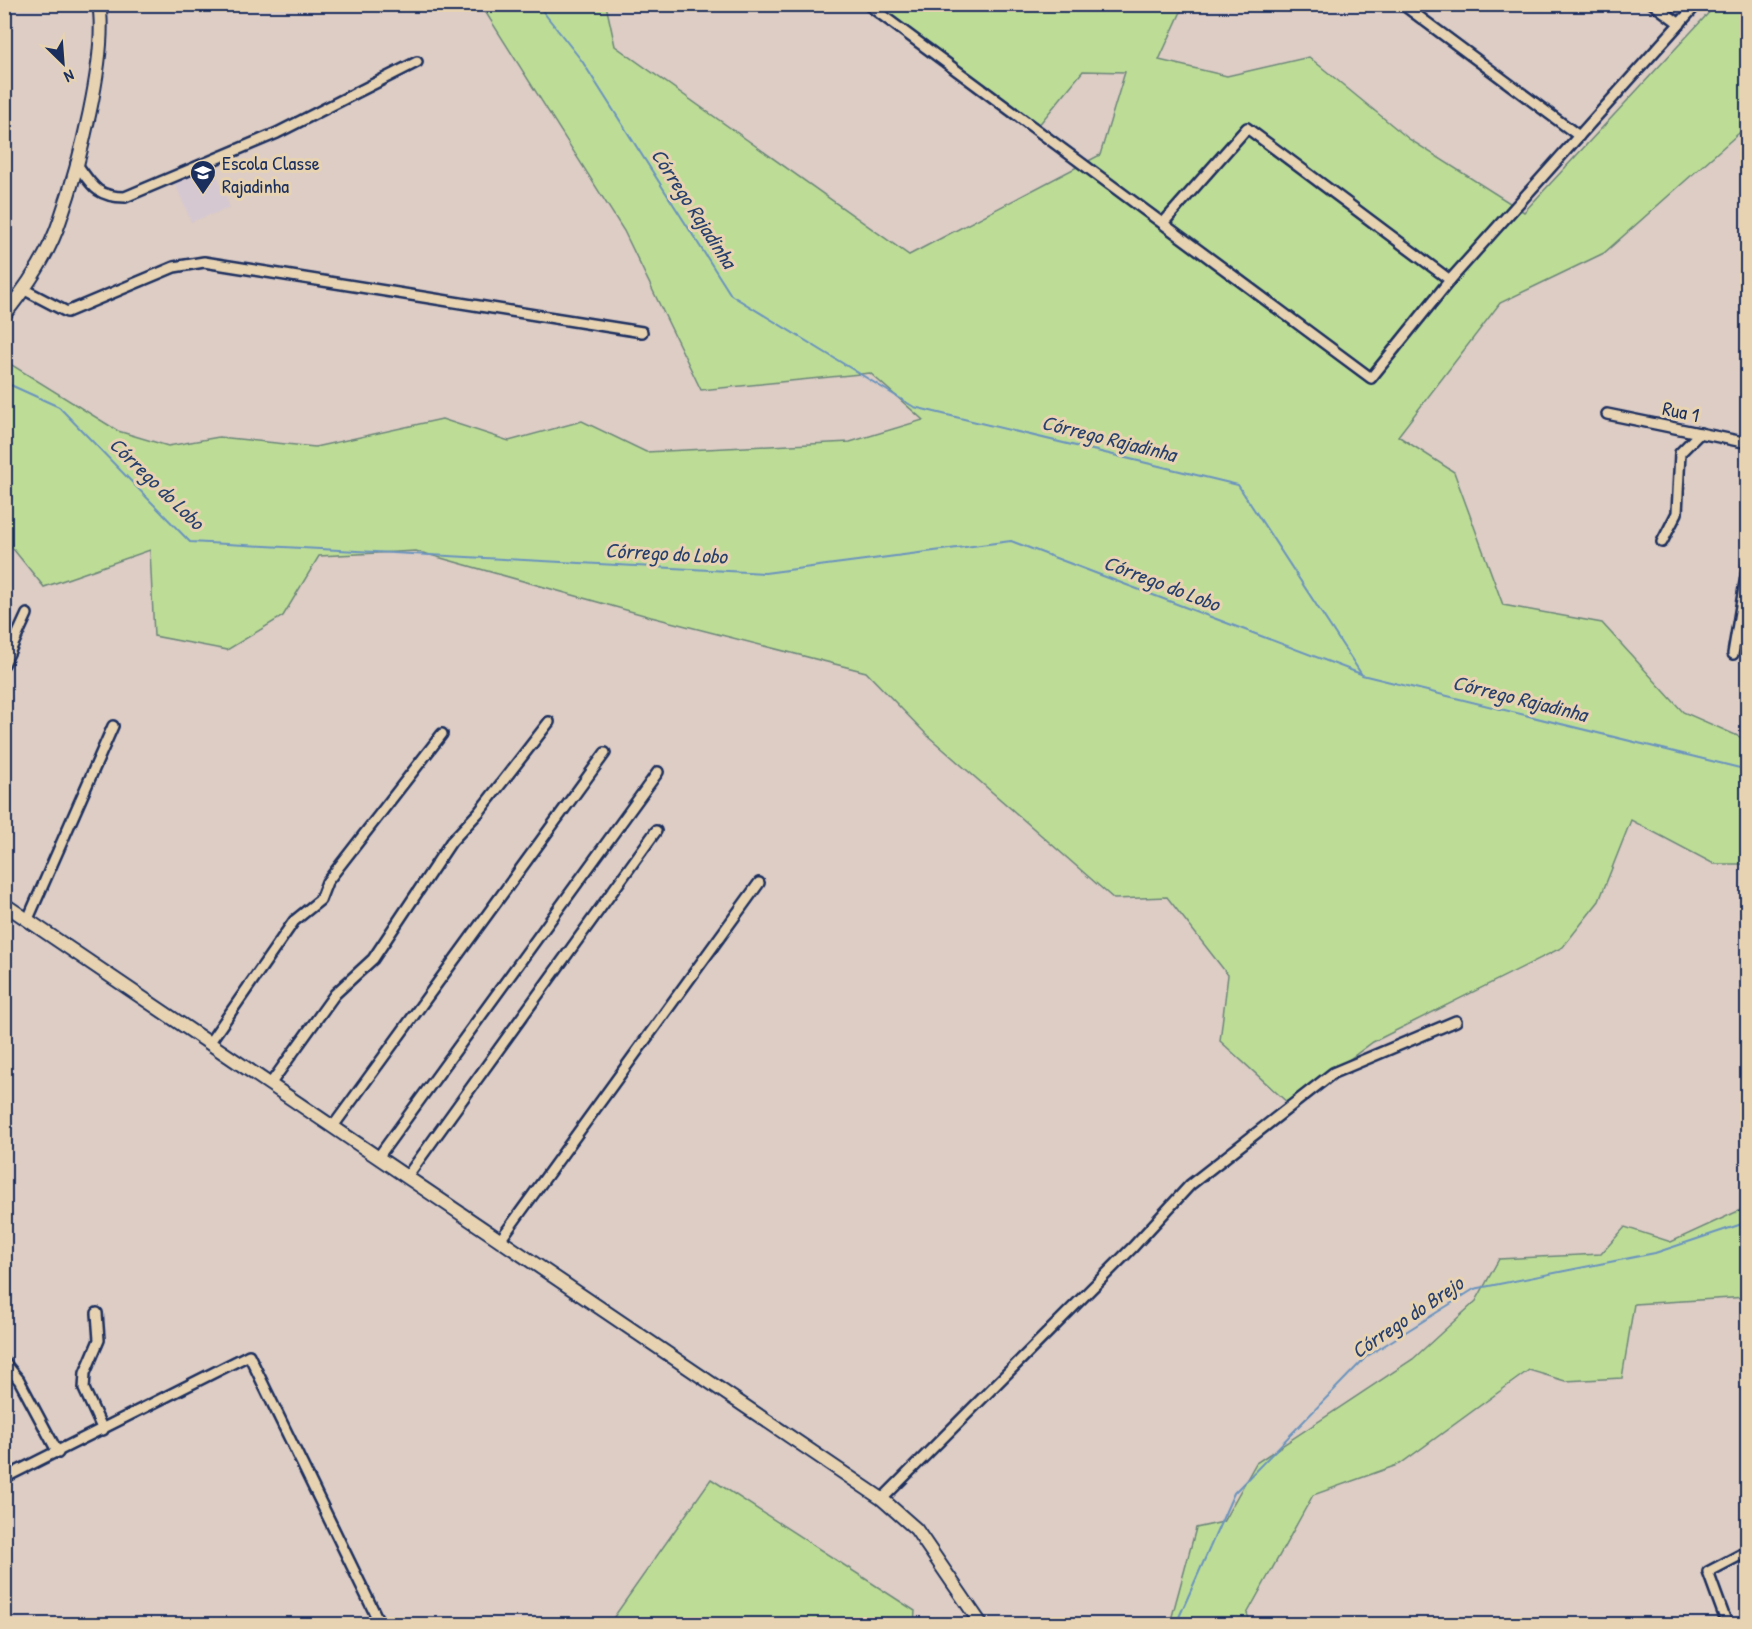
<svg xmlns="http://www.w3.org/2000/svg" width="1752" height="1629" font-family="'Patrick Hand',sans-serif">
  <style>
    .built { fill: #d6c8d1 }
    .green { fill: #bddd96; stroke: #6c867a; stroke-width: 1.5 }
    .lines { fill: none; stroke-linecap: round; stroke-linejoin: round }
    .stream { stroke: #6a93be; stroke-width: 2 }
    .minor-casing { stroke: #1b2f5e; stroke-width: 14 }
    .tertiary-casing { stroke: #1b2f5e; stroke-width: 16 }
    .minor { stroke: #e7d3b1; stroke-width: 9 }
    .tertiary { stroke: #e7d3b1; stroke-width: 12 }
    .labels { text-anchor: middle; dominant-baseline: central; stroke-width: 6; stroke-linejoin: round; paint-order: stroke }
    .poi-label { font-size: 20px; fill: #1b2f5e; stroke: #e7d3b1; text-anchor: start }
    .street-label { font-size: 20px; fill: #1b2f5e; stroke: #e7d3b1 }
    .water-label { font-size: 21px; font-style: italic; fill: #28406e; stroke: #e7d3b1 }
  </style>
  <rect width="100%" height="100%" fill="#ddcdc4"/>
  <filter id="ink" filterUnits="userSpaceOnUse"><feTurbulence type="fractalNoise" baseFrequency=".0167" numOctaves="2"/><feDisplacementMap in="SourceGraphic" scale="12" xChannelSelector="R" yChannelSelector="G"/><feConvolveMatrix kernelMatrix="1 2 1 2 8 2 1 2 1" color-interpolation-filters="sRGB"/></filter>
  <g filter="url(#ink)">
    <path class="built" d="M214,168L230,208L191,222L175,183Z"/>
    <g class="green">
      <path d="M481,5H606L615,46L909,255L1100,155L1125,72L1083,71L1038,126L874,5H1184L1159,60L1227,76L1309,57L1409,139L1524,212L1716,5H1747V126L1604,253L1500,303L1398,436L1454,472L1503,605L1602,623L1683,712L1747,740V864H1714L1631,820L1599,901L1563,947L1373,1042L1289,1104L1220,1041L1228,975L1167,897L1114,899L928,736L866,672L651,617L416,551L319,556L283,616L227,650L154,636L150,550L44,587L5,539L4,360L118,431L168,446L219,437L315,447L442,419L509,441L582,421L646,452L850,442L923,420L870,373L701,390L624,231Z"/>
      <path d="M1747,1207V1297L1634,1304L1622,1378L1565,1381L1529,1370L1400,1464L1313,1495L1247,1614L1252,1624H1167L1171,1620L1196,1528L1223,1522L1256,1463L1413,1359L1476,1301L1499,1259L1601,1254L1625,1227L1671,1242Z"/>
      <path d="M711,1479L915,1611L914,1624H609Z"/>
    </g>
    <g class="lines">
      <g class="stream">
        <path d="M537,4L582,61L731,295L914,407L1238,485L1362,675L1748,770"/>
        <path d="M4,382L59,407L190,542L765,573L1011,541L1361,674"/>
        <path d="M1176,1624L1234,1493L1366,1357L1474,1289L1655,1253L1748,1222"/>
      </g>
      <defs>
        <g id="minor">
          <path d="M867,4L1371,378L1450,280L1697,4"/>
          <path d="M1402,4L1579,136"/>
          <path d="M1653,4L1680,24"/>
          <path d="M76,163C92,185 96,197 125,197L277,133L417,62"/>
          <path d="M1164,222L1247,128L1450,280"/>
          <path d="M23,289L67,312L174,267L204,262L642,332"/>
          <path d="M1607,414L1748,443"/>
          <path d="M1662,542L1677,513L1680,453L1700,433"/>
          <path d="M1733,654L1748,564"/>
          <path d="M4,664L27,614"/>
          <path d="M28,919L113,726"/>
          <path d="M210,1042L294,921L320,900L327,882L442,734"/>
          <path d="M271,1083L335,994L373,959L451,842L479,812L549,722"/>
          <path d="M334,1125L605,753"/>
          <path d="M379,1156L658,772"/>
          <path d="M408,1175L656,831"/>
          <path d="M501,1239L759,883"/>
          <path d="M97,1313L99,1340L85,1373L84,1389L103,1430"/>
          <path d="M4,1362L19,1380L58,1453"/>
          <path d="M4,1478L249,1355L380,1624"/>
          <path d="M882,1499L1133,1247L1190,1185L1333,1073L1456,1021"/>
          <path d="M1727,1624L1708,1572L1748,1551"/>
        </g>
        <g id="tertiary">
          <path d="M4,315C26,288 49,254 60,220C78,169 108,56 99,4"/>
          <path d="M4,904L882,1499L916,1529L981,1624"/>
        </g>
      </defs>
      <use href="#minor" class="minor-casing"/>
      <use href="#tertiary" class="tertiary-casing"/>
      <use href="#minor" class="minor"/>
      <use href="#tertiary" class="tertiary"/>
    </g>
  </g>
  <defs>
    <symbol id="school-pin" viewBox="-11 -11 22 30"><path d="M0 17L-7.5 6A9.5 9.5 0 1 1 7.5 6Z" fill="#1b2f5e" stroke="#e7d3b1"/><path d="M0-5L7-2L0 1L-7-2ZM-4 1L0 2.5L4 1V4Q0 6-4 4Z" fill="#fff"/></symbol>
  </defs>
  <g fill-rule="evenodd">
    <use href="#school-pin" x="188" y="158" width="30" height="40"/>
  </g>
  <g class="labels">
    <g class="poi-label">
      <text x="222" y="162">Escola Classe<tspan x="222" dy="23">Rajadinha</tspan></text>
    </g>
    <g class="street-label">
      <text transform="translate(1681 411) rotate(12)">Rua 1</text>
    </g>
    <g class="water-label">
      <text transform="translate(694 208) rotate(57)">Córrego Rajadinha</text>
      <text transform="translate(1109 438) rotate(14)">Córrego Rajadinha</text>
      <text transform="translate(157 483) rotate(44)">Córrego do Lobo</text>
      <text transform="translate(666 553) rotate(3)">Córrego do Lobo</text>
      <text transform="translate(1162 583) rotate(21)">Córrego do Lobo</text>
      <text transform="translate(1520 698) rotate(14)">Córrego Rajadinha</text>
      <text transform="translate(1407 1317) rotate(-34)">Córrego do Brejo</text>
    </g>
  </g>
  <rect width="1752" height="1629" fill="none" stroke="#e7d3b1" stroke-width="24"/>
  <rect x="12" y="12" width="1728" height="1605" fill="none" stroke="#1b2f5e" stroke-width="2" filter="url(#ink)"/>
  <g transform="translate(63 63) rotate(155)" stroke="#e7d3b1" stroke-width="4.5" paint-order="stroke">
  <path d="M0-4.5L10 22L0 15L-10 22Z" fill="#1b2f5e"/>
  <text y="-9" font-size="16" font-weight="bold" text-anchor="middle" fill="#1b2f5e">N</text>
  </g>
</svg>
